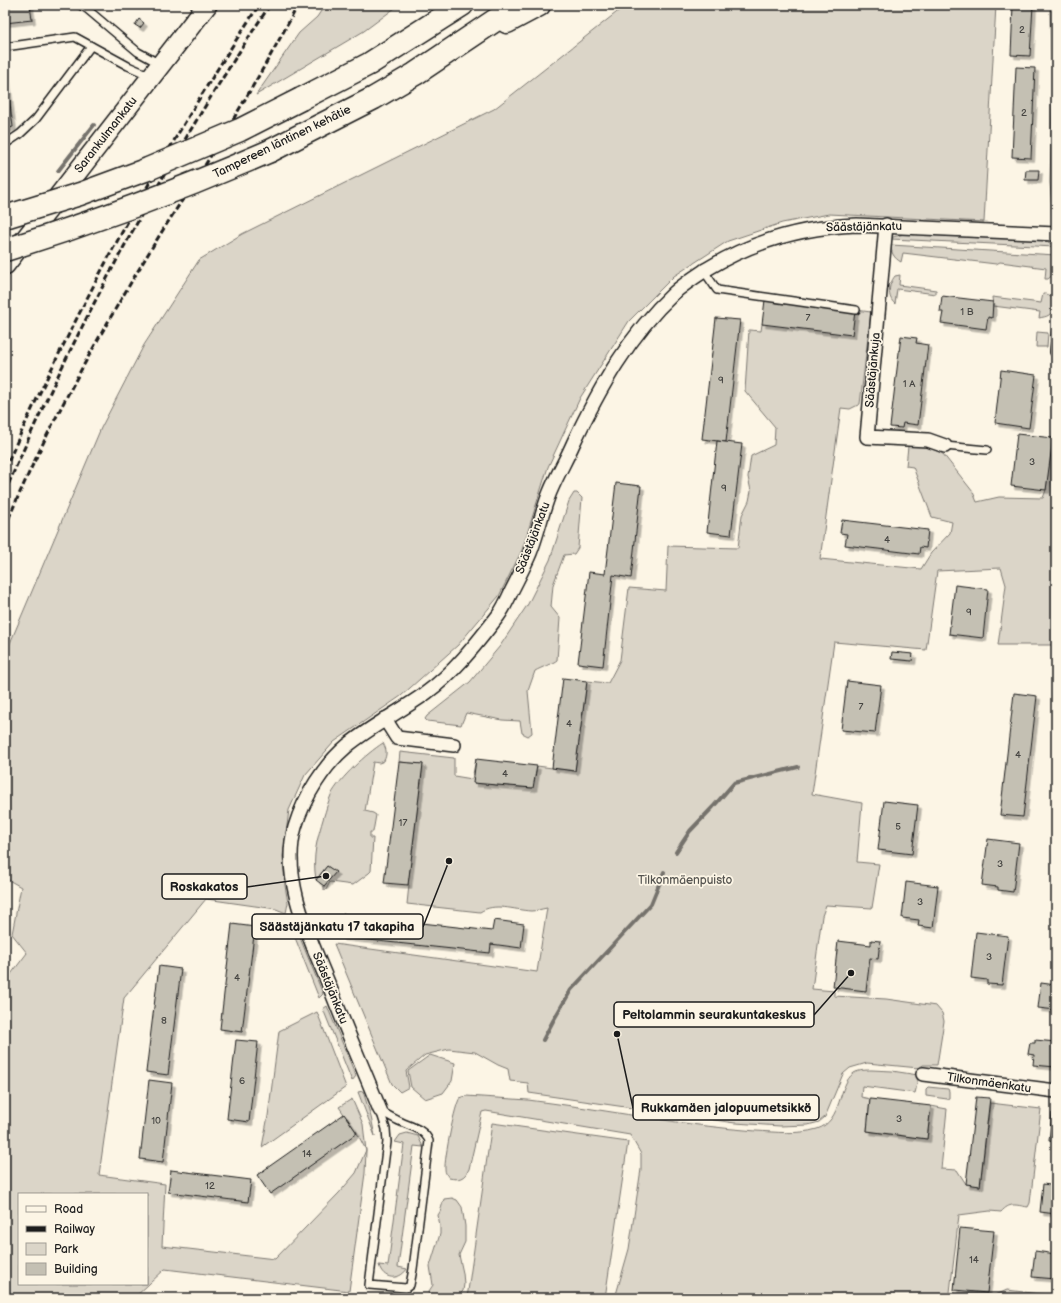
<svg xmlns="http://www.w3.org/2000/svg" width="1061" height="1303" font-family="'Balsamiq Sans',sans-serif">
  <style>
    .green { fill: #dbd5c8; stroke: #7c7872; fill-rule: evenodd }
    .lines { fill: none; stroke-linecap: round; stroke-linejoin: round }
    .stream { stroke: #75726c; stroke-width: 4 }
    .building { fill: #c4c0b3; stroke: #1c1c1c; filter: url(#shadow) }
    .service-casing { stroke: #1c1c1c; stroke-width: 10 }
    .minor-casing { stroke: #1c1c1c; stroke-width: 16 }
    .secondary-casing { stroke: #1c1c1c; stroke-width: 22 }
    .motorway-casing { stroke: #1c1c1c; stroke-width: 25 }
    .service { stroke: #fcf5e5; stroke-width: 7 }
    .minor { stroke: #fcf5e5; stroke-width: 13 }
    .secondary { stroke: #fcf5e5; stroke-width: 19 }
    .motorway { stroke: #fcf5e5; stroke-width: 22 }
    .rail { stroke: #1c1c1c; stroke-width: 3; stroke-dasharray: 6 3; stroke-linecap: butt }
    .motorway-bridge-casing { stroke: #1c1c1c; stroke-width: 25; stroke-linecap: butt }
    .motorway-bridge { stroke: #fcf5e5; stroke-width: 22 }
    .labels { text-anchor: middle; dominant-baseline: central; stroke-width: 3.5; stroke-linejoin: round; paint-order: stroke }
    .number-label { font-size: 10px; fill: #464542 }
    .street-label { font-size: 12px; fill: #1c1c1c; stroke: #fcf5e5 }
    .park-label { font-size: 12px; fill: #555450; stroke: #fcf5e5 }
    .leader { fill: none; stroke: #1c1c1c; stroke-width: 1.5 }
    .callout-dot { fill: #1c1c1c; stroke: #fcf5e5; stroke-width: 1.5 }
    .callout { fill: #fcf5e5; stroke: #1c1c1c; stroke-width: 1.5 }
    .callout-label { font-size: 13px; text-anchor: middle; font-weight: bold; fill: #1c1c1c }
  </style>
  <defs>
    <filter id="shadow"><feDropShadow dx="3.5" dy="3.5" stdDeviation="0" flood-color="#0004"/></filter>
  </defs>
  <rect width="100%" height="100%" fill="#fcf5e5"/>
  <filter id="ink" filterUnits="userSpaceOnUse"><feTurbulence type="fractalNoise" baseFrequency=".025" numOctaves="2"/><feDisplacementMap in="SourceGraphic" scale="8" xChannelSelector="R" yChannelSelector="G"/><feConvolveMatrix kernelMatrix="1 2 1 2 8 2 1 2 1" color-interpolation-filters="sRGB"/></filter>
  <g filter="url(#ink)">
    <g class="green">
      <path d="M325,5H399L364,31L256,95L299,33L317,17Z"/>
      <path d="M626,5H996L984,222L829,214L782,223L728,241L674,276L629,321L580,398L548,467L522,550L499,596L458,645L401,696L334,742L305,775L289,810L283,856L285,886L288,903L286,913L276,909L206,899L124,998L99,1175L165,1184L162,1246L275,1259L339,1193L356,1173L366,1150L357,1133L339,1107L352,1099L363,1124L366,1151L365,1173L349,1291L165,1269L134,1298H5V982L27,953L12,934L21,887L5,878V670L8,648L101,428L144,345L199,260L242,234L494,109ZM19,1194H147V1284H19Z"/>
      <path d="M1055,5H1056V80L1053,79L1051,64L1050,10L1055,11Z"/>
      <path d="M1052,103L1056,104V224H1053L1050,182Z"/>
      <path d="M904,234H925L1031,239C1040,240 1049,240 1055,247L891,239L893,237Z"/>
      <path d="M891,245L1056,255L1054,274L1048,279H1045L1046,268L1000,262L996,264L903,253L901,262C894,258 891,253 891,245Z"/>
      <path d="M900,275L899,285L936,290V294L897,289L895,304C887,297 888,285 895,276Z"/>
      <path d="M1043,294C1045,294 1047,294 1049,295C1056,299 1054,311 1049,315C1046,317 1043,317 1039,318L1040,312L993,306L992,297L1041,303Z"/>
      <path d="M856,310L871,312L860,404L850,409L841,408L820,559L921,569L931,553L950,533L952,522L932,517L913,467L906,466L908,446H927L943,454L973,492L977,502L999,497L1043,498L1046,490L1056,411V645H998L1006,585L1001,568L937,571L926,650L834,642L812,794L862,803L857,862L879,864L872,908L826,905L822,916L812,989L834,991V996L886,999L936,1006L942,1013L944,1021L937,1065H923L919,1068L867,1063L850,1068L843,1074L825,1117L819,1122L808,1125L780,1126L735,1123L529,1093L528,1083L510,1081L508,1069L498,1065L475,1052L449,1049L425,1055L406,1071L409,1087L400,1092L392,1084L334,944L537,972L547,908C541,909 536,911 531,911C513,910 495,902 480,912L407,904L409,885H408L423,764L399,762L400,752L454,758V776L472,779L476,759L474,783L532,788L537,766L575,771L587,681L608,683L620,660L629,588L666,591L668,546L738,548L742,515L749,501L751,491L748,477L751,456L774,445L775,427L745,391L749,330L761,331L762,324L855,311Z"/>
      <path d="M1037,332L1048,333L1047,347H1036Z"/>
      <path d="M574,493H577L582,498L578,548L574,554L564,555L553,585L551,607L560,618L557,660C554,663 540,668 535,671L528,691L532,733L528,736L522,733L520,721L502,720L466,713L461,725L427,721L425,719L427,716L470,682L500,646L528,604L550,560L569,501Z"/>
      <path d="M383,743C387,750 387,754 384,761L379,763L373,762L365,811L373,813L376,815L373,832H370V838H373L371,871L369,873L353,885L330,882L326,890H324V886L335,872L327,866L316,880C312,855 317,840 324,816C326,810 328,802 331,795C340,778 366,754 383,743Z"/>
      <path d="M296,928L323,994L319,998L292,930Z"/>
      <path d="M327,1006L356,1076L352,1081L323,1009Z"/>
      <path d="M317,1012L346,1087L262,1147L268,1116L279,1031Z"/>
      <path d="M430,1055L455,1063L452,1081L443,1093L425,1099L411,1087L408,1071Z"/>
      <path d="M872,1070L892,1071L918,1075L916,1089L915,1093L862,1086L861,1097L870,1099L867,1131L927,1139L931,1106L947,1109L941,1169L957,1170L966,1184L980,1186L990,1103L1041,1109L1030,1203L1028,1207C1015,1205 1010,1202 1001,1212L990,1211L959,1215L950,1292L966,1298H615L629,1249L641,1169V1154L630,1135L486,1111L482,1112L469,1169C464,1179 459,1180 449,1178C447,1175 445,1173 445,1169C444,1160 455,1103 460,1098C462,1097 464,1097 466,1096L528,1100L551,1103C619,1112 687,1126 756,1131C776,1132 797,1135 817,1129C843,1121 837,1085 854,1073C859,1070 866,1070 872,1070Z"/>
      <path d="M928,1087L948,1089L949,1091V1098L947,1099L926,1096V1089Z"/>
      <path d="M363,1091L371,1117L375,1136L358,1092Z"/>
      <path d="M492,1123L628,1142L605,1298H467Z"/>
      <path d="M407,1133L418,1136L423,1147L414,1146L398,1267L407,1269C399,1281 383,1280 379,1265L388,1266L404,1144L395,1142L400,1135Z"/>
      <path d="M452,1198L457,1200L462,1207L465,1226V1242L459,1255L463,1273L464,1284L463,1291L460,1294V1298H430L429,1291L433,1285L430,1266L440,1234V1226L438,1215L440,1212L444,1199Z"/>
      <path d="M1007,1290L1056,1296V1298H989Z"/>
    </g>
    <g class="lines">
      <g class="stream">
        <path d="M58,171L94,125"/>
        <path d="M676,852L690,831L713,807L734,783L798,767"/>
        <path d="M543,1040L553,1021L571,990L651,904L664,872"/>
      </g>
    </g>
    <g class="building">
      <path d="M5,5H30L32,20L5,23Z"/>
      <path d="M1013,5H1033L1030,56L1011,55Z"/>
      <path d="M139,19L144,23L140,28L135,25Z"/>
      <path d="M5,65L13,127L5,129Z"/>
      <path d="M1016,67L1035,68L1031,158L1012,157Z"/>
      <path d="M1026,170H1039L1038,180H1025Z"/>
      <path d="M942,296L993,302L992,318L988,317L986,329L941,323L943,312H940Z"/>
      <path d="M765,300L855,311L852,335L762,324Z"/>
      <path d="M716,318L740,320L726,442L702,439Z"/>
      <path d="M901,336L917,338L916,343L928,345L918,425L903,423L902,428L890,427Z"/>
      <path d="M1001,370L1036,375L1029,428L995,423Z"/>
      <path d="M1017,434L1053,438L1046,490L1011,486Z"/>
      <path d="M717,441L742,444L731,535L707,532Z"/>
      <path d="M616,483L641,486L631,578L613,575L603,666L578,663L589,572L605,574Z"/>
      <path d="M842,520L928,530L926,548L920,547L919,554L845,545L847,534L840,533Z"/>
      <path d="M955,585L988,589L983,638L949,634Z"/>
      <path d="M892,652L913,654L912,661L891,659Z"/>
      <path d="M563,678L587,681L575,771L552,768Z"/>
      <path d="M847,681L881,685L875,733L841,730Z"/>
      <path d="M1014,693L1037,696L1023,817L1000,815Z"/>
      <path d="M476,759L537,766L533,788L473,783Z"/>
      <path d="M399,762L423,764L408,885L384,883Z"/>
      <path d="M884,801L918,805L912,854L878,850Z"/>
      <path d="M988,839L1019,843L1013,892L998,890V887L982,885Z"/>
      <path d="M327,866L336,872L324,886L316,880Z"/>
      <path d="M906,882L938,886L933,928L918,926L919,920L902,918Z"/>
      <path d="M343,914L492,931L494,920L524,924L521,948L491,944L490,953L340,937Z"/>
      <path d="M232,924L255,927L242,1032L220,1029Z"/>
      <path d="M976,932L1008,936L1002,985L987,984V980L971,978Z"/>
      <path d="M871,940L880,941L878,959L870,958L866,991L833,987L838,941L871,945Z"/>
      <path d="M159,966L181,969L168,1075L146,1072Z"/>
      <path d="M1041,983L1056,985V1010L1038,1008Z"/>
      <path d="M236,1040L258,1042L249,1122L227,1119Z"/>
      <path d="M1035,1040L1056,1042V1067L1033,1065L1034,1055L1028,1054L1030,1043H1035Z"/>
      <path d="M149,1080L172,1083L163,1162L140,1159Z"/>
      <path d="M976,1097L990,1098L980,1186L966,1184Z"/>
      <path d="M870,1099L931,1106L927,1139L867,1131Z"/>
      <path d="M1052,1113L1056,1114V1142L1049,1141Z"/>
      <path d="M344,1114L357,1133L270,1194L257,1175Z"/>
      <path d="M171,1170L251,1180L248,1202L168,1192Z"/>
      <path d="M1043,1184L1056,1186V1214L1040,1212Z"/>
      <path d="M960,1228L994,1231L987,1293L954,1290Z"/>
      <path d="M1035,1251L1056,1254V1279L1032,1277Z"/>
    </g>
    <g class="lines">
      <defs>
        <g id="service">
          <path d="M80,5L87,9L138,52L160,64"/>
          <path d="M5,47L75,37L128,66L151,76"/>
          <path d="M5,144L20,134L36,119L91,46"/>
          <path d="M704,271L717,290L856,310"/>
          <path d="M1054,352L1056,332"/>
          <path d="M945,446L987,450"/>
          <path d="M380,1110C385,1114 391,1117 397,1120C408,1126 424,1128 429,1141L413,1269L410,1285L406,1288L369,1285L387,1142L386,1129Z"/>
        </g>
        <g id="minor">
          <path d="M886,225L867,437L928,440L945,446"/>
          <path d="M385,719L397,738L454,745"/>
          <path d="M923,1074L1056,1091"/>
          <path d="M380,1110C363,1068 345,1027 329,985C310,938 280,879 295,827C304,797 324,765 348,745C373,725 401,711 426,693C455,672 477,643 498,616C504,608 508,599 512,590C518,578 525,565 530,553C538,533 542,511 550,492C557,475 566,460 573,444C599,389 629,335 674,293C684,284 695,277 707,269C753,241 803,227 857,225L1056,234"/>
        </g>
        <path id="secondary" d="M5,265L207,5"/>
        <g id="motorway">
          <path d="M507,22L539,5"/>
          <path d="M301,99L369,64L462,5"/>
          <path d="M270,151L374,98L415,74L518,5"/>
        </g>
      </defs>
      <use href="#service" class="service-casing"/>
      <use href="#minor" class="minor-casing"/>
      <use href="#secondary" class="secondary-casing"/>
      <use href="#motorway" class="motorway-casing"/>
      <use href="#service" class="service"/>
      <use href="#minor" class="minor"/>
      <use href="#secondary" class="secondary"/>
      <use href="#motorway" class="motorway"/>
      <g class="rail">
        <path d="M5,469C24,425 45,381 67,338C124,223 188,112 259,5"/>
        <path d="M5,492C78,322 167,159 270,5"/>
        <path d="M5,527C46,429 98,336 153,246C173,213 195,182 215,149C244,102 272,54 298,5"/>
      </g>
      <defs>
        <g id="motorway-bridge">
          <path d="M5,217L80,194L148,169L240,130L301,99"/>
          <path d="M5,250C95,222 183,189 270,151"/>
        </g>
      </defs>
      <use href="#motorway-bridge" class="motorway-bridge-casing"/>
      <use href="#motorway-bridge" class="motorway-bridge"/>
    </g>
  </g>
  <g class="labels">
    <g class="number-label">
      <text x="1022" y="30">2</text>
      <text x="1024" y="113">2</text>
      <text x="967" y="312">1 B</text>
      <text x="808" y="318">7</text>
      <text x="721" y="380">9</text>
      <text x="909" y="384">1 A</text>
      <text x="1032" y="462">3</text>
      <text x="724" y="488">9</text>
      <text x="887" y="540">4</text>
      <text x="969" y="612">9</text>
      <text x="861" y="707">7</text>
      <text x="569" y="724">4</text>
      <text x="1018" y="755">4</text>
      <text x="505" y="774">4</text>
      <text x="403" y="823">17</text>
      <text x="898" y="827">5</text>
      <text x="1000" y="864">3</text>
      <text x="920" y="902">3</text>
      <text x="989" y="957">3</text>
      <text x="237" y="978">4</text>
      <text x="164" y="1021">8</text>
      <text x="242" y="1081">6</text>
      <text x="899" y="1119">3</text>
      <text x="156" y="1121">10</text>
      <text x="307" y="1154">14</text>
      <text x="210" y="1186">12</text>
      <text x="974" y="1260">14</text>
    </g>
    <g class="street-label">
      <text transform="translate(106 135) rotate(-52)">Sarankulmankatu</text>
      <text transform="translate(282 142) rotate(-26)">Tampereen läntinen kehätie</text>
      <text transform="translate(864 227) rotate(-1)">Säästäjänkatu</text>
      <text transform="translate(873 370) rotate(-85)">Säästäjänkuja</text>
      <text transform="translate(533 538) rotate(-69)">Säästäjänkatu</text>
      <text transform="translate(330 988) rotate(68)">Säästäjänkatu</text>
      <text transform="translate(989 1083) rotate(8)">Tilkonmäenkatu</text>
    </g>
    <g class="park-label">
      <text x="685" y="880">Tilkonmäenpuisto</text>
    </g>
  </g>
  <path class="leader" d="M326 876L247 887M449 861L423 927M851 973L814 1015M617 1034L633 1108"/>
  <g class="callout-dot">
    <circle cx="326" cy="876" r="4"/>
    <circle cx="449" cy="861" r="4"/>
    <circle cx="851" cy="973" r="4"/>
    <circle cx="617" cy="1034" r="4"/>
  </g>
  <g class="callout">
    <rect x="162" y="874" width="85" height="25" rx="4"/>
    <rect x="252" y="914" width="171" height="25" rx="4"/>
    <rect x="614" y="1002" width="200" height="25" rx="4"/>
    <rect x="633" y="1095" width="186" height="25" rx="4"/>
  </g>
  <g class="callout-label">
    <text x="204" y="891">Roskakatos</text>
    <text x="337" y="931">Säästäjänkatu 17 takapiha</text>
    <text x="714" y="1019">Peltolammin seurakuntakeskus</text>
    <text x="726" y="1112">Rukkamäen jalopuumetsikkö</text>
  </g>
  <rect width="1061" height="1303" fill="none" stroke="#fcf5e5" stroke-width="20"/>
  <rect x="10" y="10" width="1041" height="1283" fill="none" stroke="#1c1c1c" stroke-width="1.5" filter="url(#ink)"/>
  <rect x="18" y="1193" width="130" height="92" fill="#fcf5e5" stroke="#a29e95"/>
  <rect x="26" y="1206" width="20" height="6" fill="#fcf5e5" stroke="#a29e95"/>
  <text x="54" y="1213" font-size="12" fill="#1c1c1c">Road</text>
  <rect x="26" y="1226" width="20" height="6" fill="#1c1c1c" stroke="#a29e95"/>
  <text x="54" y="1233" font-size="12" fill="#1c1c1c">Railway</text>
  <rect x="26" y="1243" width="20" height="12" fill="#dbd5c8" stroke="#a29e95"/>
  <text x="54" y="1253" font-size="12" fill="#1c1c1c">Park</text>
  <rect x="26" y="1263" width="20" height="12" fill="#c4c0b3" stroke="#a29e95"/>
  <text x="54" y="1273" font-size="12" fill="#1c1c1c">Building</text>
</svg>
